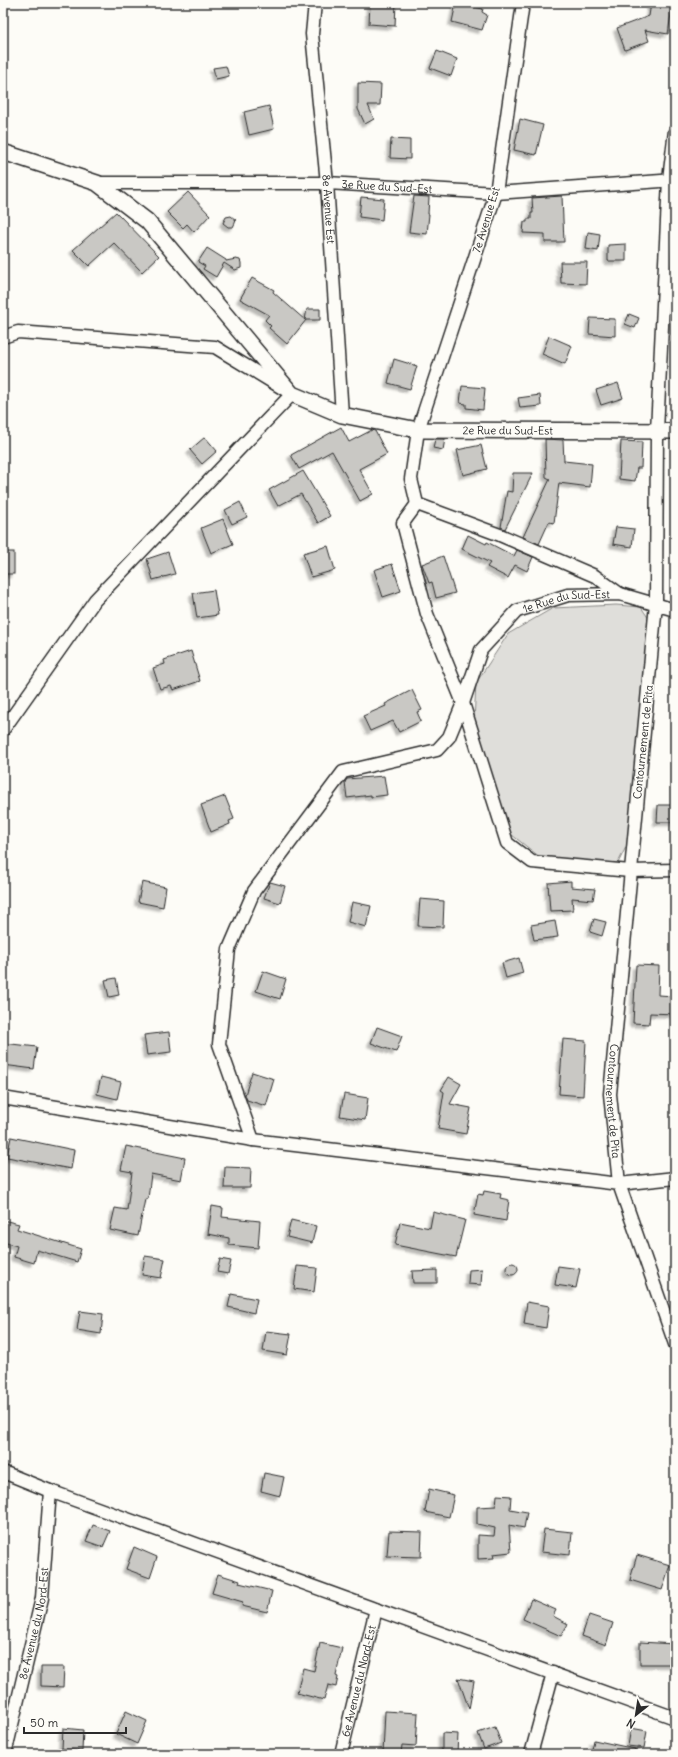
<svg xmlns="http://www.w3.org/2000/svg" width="678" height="1757" font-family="Delius,sans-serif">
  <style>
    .green { fill: #dfdeda; stroke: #858482 }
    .building { fill: #c9c8c4; stroke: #2b2b2b; filter: url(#shadow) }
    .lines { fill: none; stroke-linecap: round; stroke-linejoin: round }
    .minor-casing { stroke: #2b2b2b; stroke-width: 15 }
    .tertiary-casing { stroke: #2b2b2b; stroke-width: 18 }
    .minor { stroke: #fdfcf7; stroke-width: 12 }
    .tertiary { stroke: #fdfcf7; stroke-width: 15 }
    .labels { text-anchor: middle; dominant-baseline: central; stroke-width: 3; stroke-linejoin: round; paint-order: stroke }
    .street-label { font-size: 11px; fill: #2b2b2b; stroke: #fdfcf7 }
  </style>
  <defs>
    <filter id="shadow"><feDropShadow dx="-3.5" dy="3.5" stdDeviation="1" flood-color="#0004"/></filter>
  </defs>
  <rect width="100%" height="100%" fill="#fdfcf7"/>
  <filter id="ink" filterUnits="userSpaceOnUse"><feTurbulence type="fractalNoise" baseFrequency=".025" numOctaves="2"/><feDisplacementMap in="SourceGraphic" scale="8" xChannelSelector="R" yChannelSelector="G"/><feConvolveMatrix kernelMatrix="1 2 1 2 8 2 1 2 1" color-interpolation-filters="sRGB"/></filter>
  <g filter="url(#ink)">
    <path class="green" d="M616,605L641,607L649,619L627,845L618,863L541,858L507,831L474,721L476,683L508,634L553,608Z"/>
    <g class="building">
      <path d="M370,3H396L395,26L369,24Z"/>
      <path d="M456,3L483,9L482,12L487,15L482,30L452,22Z"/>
      <path d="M651,3L672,7L668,34L645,30L649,41L625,50L617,28L649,16Z"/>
      <path d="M437,51L457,59L451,76L430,68Z"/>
      <path d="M226,66L229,76L216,79L213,68Z"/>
      <path d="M358,83L381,84L380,105H368L374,119L365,124L358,109Z"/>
      <path d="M269,106L274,129L249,135L244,112Z"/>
      <path d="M520,119L543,125L536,155L514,150Z"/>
      <path d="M391,139L410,140V159L390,158Z"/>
      <path d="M188,192L210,215L194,232L187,224L183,228L167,212Z"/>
      <path d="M414,196L429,197L428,214H429L427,234L409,232Z"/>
      <path d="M562,196L564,242H545V234L523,233L524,222H527V219H531V213H533L532,198Z"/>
      <path d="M361,197L384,199L382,220L359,217Z"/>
      <path d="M116,212L159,256L142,272L114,243L89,266L73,250Z"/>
      <path d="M231,216L236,220L235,223L233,227H228L223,223L226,217Z"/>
      <path d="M588,232L600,234L598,251L586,249Z"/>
      <path d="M626,244V261H608V245Z"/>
      <path d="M207,248L226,260V261L236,259L240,260L241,263V268L235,270L224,263L216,277L203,269L205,266L198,262Z"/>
      <path d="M560,262H587L586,284L561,283Z"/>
      <path d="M252,278L274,290L273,292L305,320L307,309H320V320H306L287,344L269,328L271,326L265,320L269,315L240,299Z"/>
      <path d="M629,314L639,318L635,328L625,324Z"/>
      <path d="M590,318L615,319V336L589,334Z"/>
      <path d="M549,336L572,346L565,364L542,354Z"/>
      <path d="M394,359L417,366L410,389L388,383Z"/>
      <path d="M618,383L623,398L601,405L596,390Z"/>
      <path d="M462,386L485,388L483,410L466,408V404L460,403Z"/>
      <path d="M540,395L541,406L520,408L518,398Z"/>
      <path d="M341,427L349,442L372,430L375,431L387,454L359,469L373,494L360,501L332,451L299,469L291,455Z"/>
      <path d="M205,437L217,451L202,464L190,450Z"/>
      <path d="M435,439H445L443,450L433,448Z"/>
      <path d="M545,439L563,440L564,461L592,464L590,487L559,483L554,523L549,522L539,544L523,537L550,479L546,477Z"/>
      <path d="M621,441L642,442L641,468H637L635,481L619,479Z"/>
      <path d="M481,445L487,469L463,475L457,450Z"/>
      <path d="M303,471L330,516L318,523L301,494L278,506L269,490Z"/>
      <path d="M513,473H533L505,529L501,527L507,491L512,492Z"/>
      <path d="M240,502L247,517L232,524L225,510Z"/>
      <path d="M223,519L233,544L211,553L201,528Z"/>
      <path d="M616,527L634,529L632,547L613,544Z"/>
      <path d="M468,535L486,544L487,542L514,556L517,550L533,557L527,571L515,565L508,578L487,567L490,563L462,549Z"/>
      <path d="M328,546L335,570L311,577L303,553Z"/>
      <rect x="3" y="552" width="11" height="22"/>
      <path d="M168,552L175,574L153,580L147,559Z"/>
      <path d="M443,556L455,593L436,598L432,582L429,583L422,564Z"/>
      <path d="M392,564L401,591L383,597L374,570Z"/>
      <path d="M214,590L218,615L197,618L193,593Z"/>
      <path d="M191,651L200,681L173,690L171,686L160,689L153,668L165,664L164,660Z"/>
      <path d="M412,690L422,710L417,712L421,721L399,732L393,721L370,731L363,716L386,706L385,704Z"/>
      <path d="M384,776L387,795L371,797V795L347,798L345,782L347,779Z"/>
      <path d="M225,796L234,819L229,821L230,824L211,832L201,805Z"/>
      <path d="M658,805H675V822H657Z"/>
      <path d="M571,881V887L595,889L593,900L572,898L573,910L550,911L548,883Z"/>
      <path d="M142,882L166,887L163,907L138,902Z"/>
      <path d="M270,882L285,886L280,903L264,898Z"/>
      <path d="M420,899L444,901L443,927L418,926Z"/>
      <path d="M352,902L371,906L366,927L348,922Z"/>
      <path d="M594,919L606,922L602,936L590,932Z"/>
      <path d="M555,921L558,937L534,940L531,925Z"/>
      <path d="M519,958L523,973L506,978L502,963Z"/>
      <path d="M636,965L659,966L658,995L675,996V1014L650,1013L649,1024L633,1023Z"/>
      <path d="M263,971L286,979L280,999L256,991Z"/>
      <path d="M116,978L119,995L109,997L105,980Z"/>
      <path d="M377,1027L402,1036L396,1052L371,1043Z"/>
      <path d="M169,1032L171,1052L147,1055L144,1035Z"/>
      <path d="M563,1039L586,1041L583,1096L559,1094Z"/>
      <path d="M3,1043L37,1047L34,1069L3,1065Z"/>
      <path d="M252,1072L274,1079L266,1106L247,1100L245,1095Z"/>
      <path d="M101,1077L121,1082L117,1099L97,1094Z"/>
      <path d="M449,1077L461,1084L450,1104L471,1108L466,1134L438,1129L444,1092L441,1090Z"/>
      <path d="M344,1094L368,1098L365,1120L340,1116Z"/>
      <path d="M11,1137L74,1150L71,1169L7,1157Z"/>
      <path d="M126,1146L185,1158L181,1180L151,1174L148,1199H145L138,1236L110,1230L115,1208L127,1210L132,1172L121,1170Z"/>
      <path d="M225,1167L251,1168L250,1188H224Z"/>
      <path d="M484,1191L501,1194L500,1198L509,1200L506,1221L474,1215L478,1194L483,1195Z"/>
      <path d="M212,1206L223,1208L222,1217L260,1221L258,1248L229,1245V1238L208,1234Z"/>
      <path d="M433,1212L465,1220L456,1257L395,1245L400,1222L430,1228Z"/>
      <path d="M3,1220L19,1224L17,1229L81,1249L77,1262L37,1250L34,1263L14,1257L17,1246L3,1242Z"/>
      <path d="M291,1220L316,1226L312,1243L287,1237Z"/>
      <path d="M145,1256L165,1259L161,1278L142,1275Z"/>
      <path d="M220,1259L231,1261L228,1274L217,1272Z"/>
      <circle cx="512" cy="1269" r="6"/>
      <path d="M297,1266L317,1268L314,1292L294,1289Z"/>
      <path d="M558,1266L580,1269L576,1288L555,1285Z"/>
      <path d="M482,1269L481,1285L468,1284L469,1270Z"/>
      <path d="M437,1270V1283H413L412,1271Z"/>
      <path d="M231,1294L257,1299L254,1313L228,1307Z"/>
      <path d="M527,1302L549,1306L546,1328L524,1324Z"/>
      <path d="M80,1311L103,1314L101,1334L77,1330Z"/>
      <path d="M266,1331L291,1334L287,1355L263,1351Z"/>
      <path d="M264,1473L284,1477L280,1496L261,1491Z"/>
      <path d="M429,1489L454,1495L449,1517L425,1512Z"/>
      <path d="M497,1495L511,1496L510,1509L527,1512L524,1528L509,1525L511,1552L493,1554L494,1558L478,1559V1535L494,1536L495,1528L477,1524V1507L496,1506Z"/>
      <path d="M93,1525L110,1531L103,1547L86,1541Z"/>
      <path d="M544,1529L572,1532L570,1555L541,1552Z"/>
      <path d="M389,1531L422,1532L421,1557L387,1556Z"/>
      <path d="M134,1547L157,1557L150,1578L126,1569Z"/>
      <path d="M637,1555L670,1565L662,1590L630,1580Z"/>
      <path d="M218,1574L240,1581L239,1583L272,1591L267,1612L242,1606L243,1602L212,1593Z"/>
      <path d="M531,1599L556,1610L553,1616L568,1624L561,1636L523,1619Z"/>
      <path d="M589,1615L613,1623L606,1645L582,1636Z"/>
      <path d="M640,1642L675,1644V1664H640Z"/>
      <path d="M320,1643L342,1648L336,1676L338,1677L336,1687L328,1685L324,1700L297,1693L303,1668L314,1671Z"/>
      <path d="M41,1667H64L63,1687L41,1686Z"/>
      <path d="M458,1678L474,1681L469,1709Z"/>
      <path d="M126,1711L147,1721L137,1744L116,1734Z"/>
      <path d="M385,1711L418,1713L416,1746L402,1745L401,1754H383Z"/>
      <path d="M495,1727L501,1743L484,1749L478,1733Z"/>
      <path d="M63,1728L83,1730L82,1751L62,1749Z"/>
      <path d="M631,1728L647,1731L644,1748L628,1746Z"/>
      <path d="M442,1733L458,1734L457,1754H442Z"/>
      <path d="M594,1740L635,1749V1754H591Z"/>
    </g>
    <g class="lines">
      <defs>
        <g id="minor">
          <path id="s1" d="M315,3L312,34L327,183L342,415"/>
          <path d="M523,3L496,193L418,430L411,479L417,504L500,535L595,576L620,594"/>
          <path id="s2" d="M675,131L669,179L657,431L656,604L610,1094L619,1184L675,1344"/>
          <path id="s3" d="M97,183H327L496,193L675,180"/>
          <path d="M3,337L18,332L215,347L292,394L95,600L3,730"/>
          <path d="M417,504L403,523L427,614L463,703L507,843L532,862L630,871L675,870"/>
          <path d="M3,1098L253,1140L619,1184L675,1178"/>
          <path id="s4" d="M253,1140L219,1044L229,949L254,891L343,772L437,750L449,737L463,703L481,650L517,611L568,595L620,594L675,610"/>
          <path d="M3,1472L50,1491L675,1718"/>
          <path id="s5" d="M5,1754L42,1598L50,1491"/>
          <path id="s6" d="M341,1754L376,1609"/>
          <path d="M531,1754L553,1673"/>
        </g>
        <g id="tertiary">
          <path id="s7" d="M3,152L97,183L147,221L292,394L342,415L418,430L675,431"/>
        </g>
      </defs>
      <use href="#minor" class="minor-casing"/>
      <use href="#tertiary" class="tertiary-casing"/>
      <use href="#minor" class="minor"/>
      <use href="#tertiary" class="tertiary"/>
    </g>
  </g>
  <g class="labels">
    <g class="street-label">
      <text stroke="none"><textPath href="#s3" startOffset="290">3e Rue du Sud-Est</textPath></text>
      <text stroke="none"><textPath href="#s1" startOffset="207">8e Avenue Est</textPath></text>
      <text transform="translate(486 220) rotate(-73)">7e Avenue Est</text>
      <text stroke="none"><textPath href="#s7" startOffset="609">2e Rue du Sud-Est</textPath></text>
      <text stroke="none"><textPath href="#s4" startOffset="720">1e Rue du Sud-Est</textPath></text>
      <text transform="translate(643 742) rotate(-84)">Contournement de Pita</text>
      <text stroke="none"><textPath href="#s2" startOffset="973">Contournement de Pita</textPath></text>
      <text stroke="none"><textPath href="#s5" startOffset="134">8e Avenue du Nord-Est</textPath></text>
      <text stroke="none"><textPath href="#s6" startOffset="75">6e Avenue du Nord-Est</textPath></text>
    </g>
  </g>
  <rect width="678" height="1757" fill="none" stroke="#fdfcf7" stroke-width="16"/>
  <rect x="8" y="8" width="662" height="1741" fill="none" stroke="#2b2b2b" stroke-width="1.5" filter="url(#ink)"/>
  <g transform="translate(636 1715) rotate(210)" stroke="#fdfcf7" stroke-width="3" paint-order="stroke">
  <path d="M0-3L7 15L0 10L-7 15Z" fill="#2b2b2b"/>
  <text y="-6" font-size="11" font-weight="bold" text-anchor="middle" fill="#2b2b2b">N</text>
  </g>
  <path d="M24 1727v6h102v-6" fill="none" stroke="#2b2b2b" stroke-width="2"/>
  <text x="30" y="1727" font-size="12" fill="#2b2b2b" stroke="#fdfcf7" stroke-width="3" paint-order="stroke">50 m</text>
</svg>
